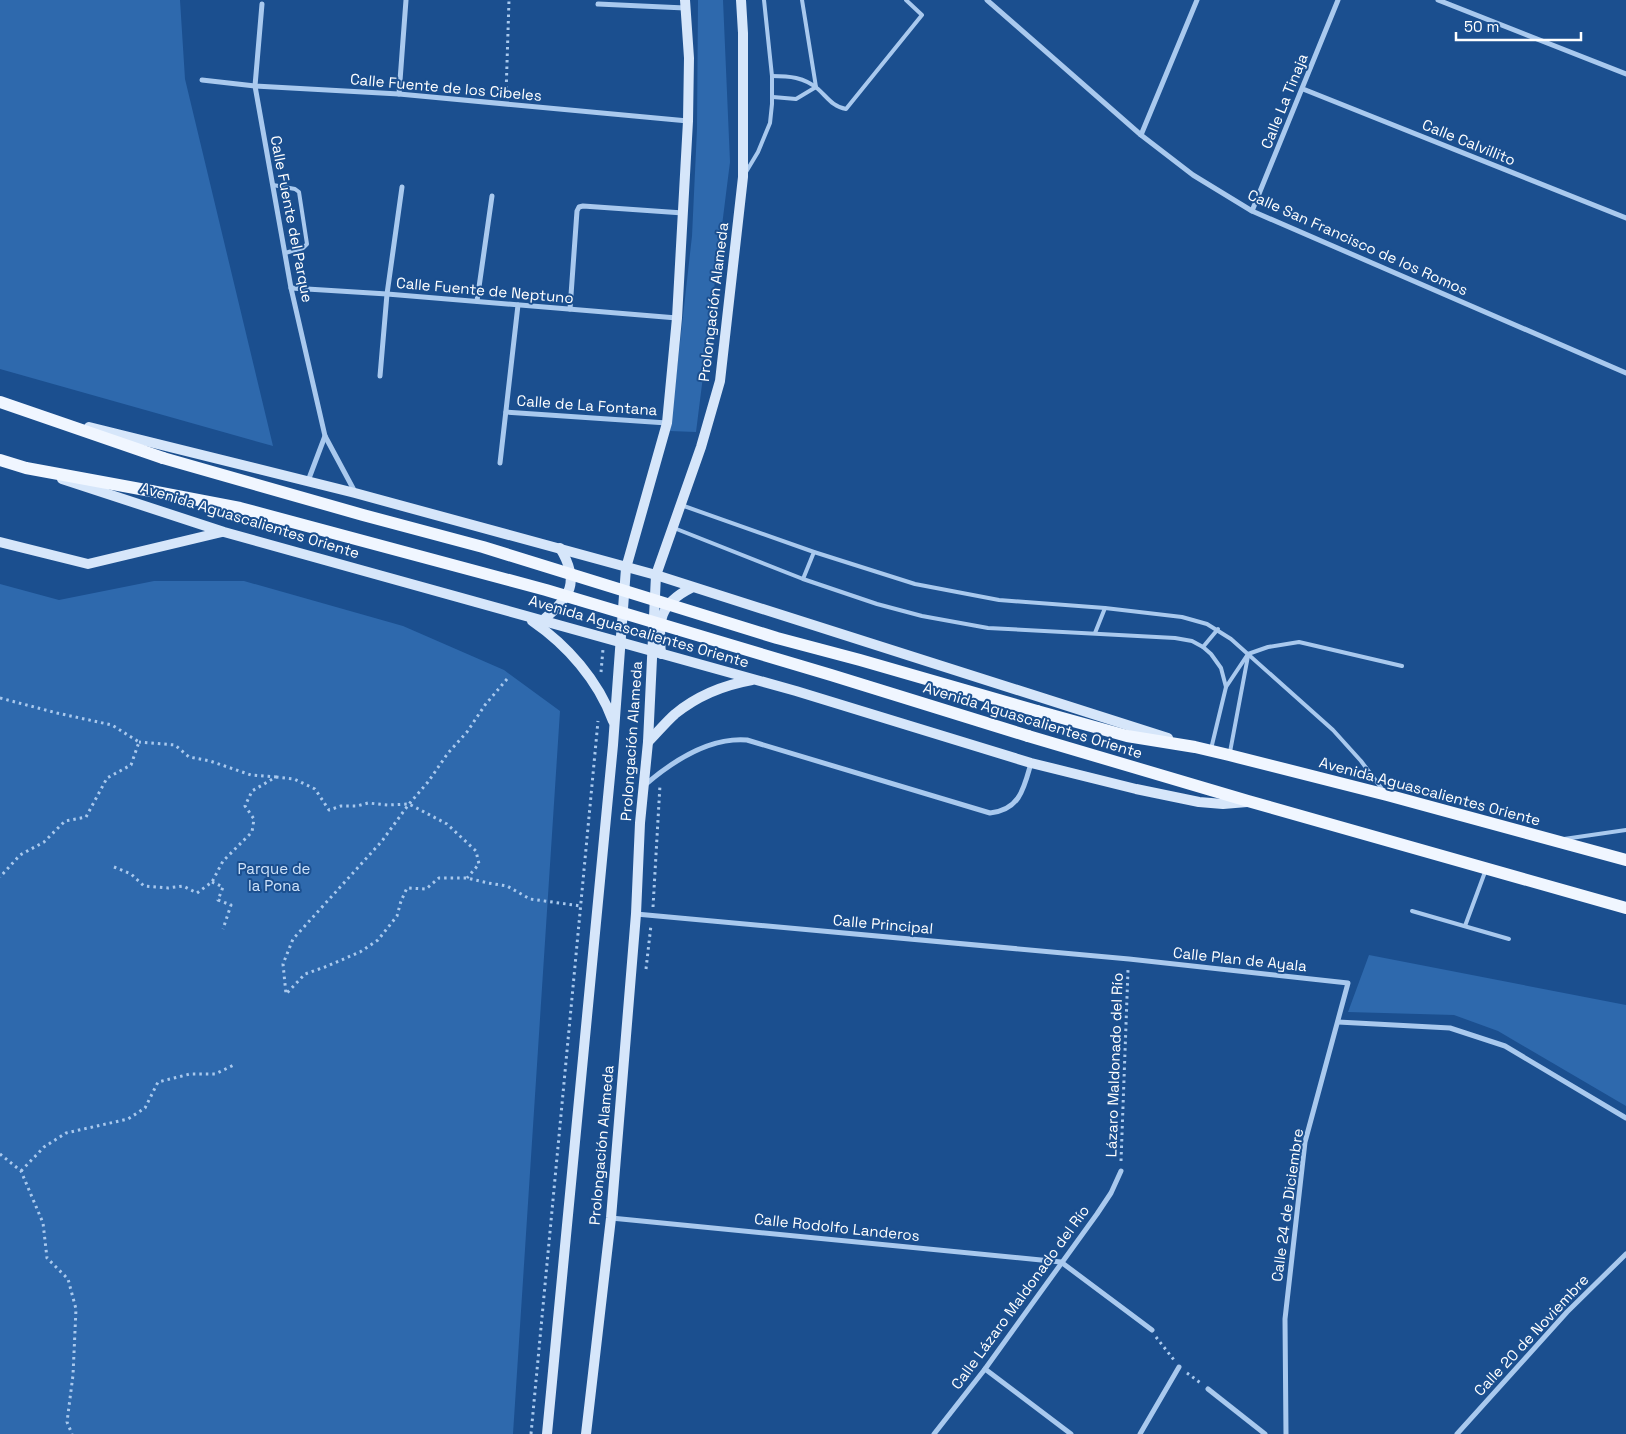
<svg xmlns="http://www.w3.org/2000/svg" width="1626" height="1434" font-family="'Space Grotesk',sans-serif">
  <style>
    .green { fill: #2e69ad }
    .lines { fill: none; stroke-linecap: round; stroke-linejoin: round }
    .path { stroke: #a9c9ee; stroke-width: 3; stroke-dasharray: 2.5 4; stroke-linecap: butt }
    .lane { stroke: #a9c9ee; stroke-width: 4 }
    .street { stroke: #a9c9ee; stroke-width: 5 }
    .secondary { stroke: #d6e6fa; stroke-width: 10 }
    .primary { stroke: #f0f6ff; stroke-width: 12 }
    .primary-bridge { stroke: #f0f6ff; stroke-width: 12 }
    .labels { text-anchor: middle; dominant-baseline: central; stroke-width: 4; stroke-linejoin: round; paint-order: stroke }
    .street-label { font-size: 15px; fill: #fff; stroke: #1b4f8f }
    .park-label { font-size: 15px; fill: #cfe3fa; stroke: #1b4f8f }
  </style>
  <rect width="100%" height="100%" fill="#1b4f8f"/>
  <g class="green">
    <path d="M0,0H180L185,79L273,446L0,369Z"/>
    <path d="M698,0H723L730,162L696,432L670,431L692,236L697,129Z"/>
    <path d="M154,581H244L403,626L504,670L560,711L513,1434H0V584L59,600Z"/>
    <path d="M1369,955L1626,1005V1106L1498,1031L1454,1015L1348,1012Z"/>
  </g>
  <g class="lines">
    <g class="path">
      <path d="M506,95L509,0"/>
      <path d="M601,672L603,649"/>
      <path d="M507,679L485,705L467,732L448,753L428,782L409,804L382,841L293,939L283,964L286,994L305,974L325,967L360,952L378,940L397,916L401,901L407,888L426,889L439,878H467L488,883L507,886L530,899L581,906"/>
      <path d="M0,698L57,713L112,725L139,742L131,765L107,778L86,817L65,821L44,842L20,855L0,877"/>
      <path d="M276,777L294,779L315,789L329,810L341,806H357L368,803L388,805L409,804L447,824L476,851L479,864L467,878"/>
      <path d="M114,867L131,874L144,886L168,888L183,886L197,893L212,882L223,861L252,832L254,819L245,806L252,791L276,777L251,775L210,761L189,757L175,745L139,742"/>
      <path d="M212,882L223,887L218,900L231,905L223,929"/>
      <path d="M653,907L660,785"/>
      <path d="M646,969L651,925"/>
      <path d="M0,1154L21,1171L43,1223L47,1258L68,1279L76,1309L73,1375L67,1422L72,1434"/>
      <path d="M1121,1161L1128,970"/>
      <path d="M21,1171L44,1147L66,1133L128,1119L145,1108L158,1082L190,1074H215L236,1064"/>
      <path d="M1156,1337L1174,1360"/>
      <path d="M1187,1373L1202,1384"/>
      <path d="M531,1434L598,721"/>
    </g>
    <g class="lane">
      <path d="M802,0L816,87"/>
      <path d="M772,76C789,76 804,77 818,89C827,97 833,107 846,109L922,15L906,0"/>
      <path d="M773,97L796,99L816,87"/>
      <path d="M746,172L758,152L770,123L772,104V76L764,0"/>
      <path d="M273,185L295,189L299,192L307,244L303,248L285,253"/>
      <path d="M681,505L814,552L915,584L999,600L1105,608L1182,617L1207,624L1231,639L1333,730L1361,761L1382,789"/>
      <path d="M674,528L803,579L877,604L922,616L988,628L1175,638L1192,641L1203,647L1211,654L1221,668L1226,687L1211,749"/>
      <path d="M803,579L814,552"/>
      <path d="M1095,633L1105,608"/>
      <path d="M1203,647L1218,629"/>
      <path d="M1226,687L1248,654L1268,647L1299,642L1402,666"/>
      <path d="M1230,752L1248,656"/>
      <path d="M1564,839L1626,830"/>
      <path d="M1412,911L1509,939"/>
      <path d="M1465,926L1485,872"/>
    </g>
    <g class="street">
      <path d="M987,0L1141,135L1193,175L1252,211L1626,373"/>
      <path d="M1438,0L1626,74"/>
      <path d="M262,4L255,86L291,288L325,436L355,492"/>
      <path d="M598,4L685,8"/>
      <path d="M202,80L255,86L399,94L688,121"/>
      <path d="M1303,89L1626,218"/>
      <path d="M399,94L406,0"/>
      <path d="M1141,135L1197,0"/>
      <path d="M1252,211L1338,0"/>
      <path d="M291,288L387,294L677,318"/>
      <path d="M477,301L492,196"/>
      <path d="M570,309L577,211L579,207L583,206L683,213"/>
      <path d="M380,376L387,294L402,187"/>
      <path d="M506,412L667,423"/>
      <path d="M500,463L518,305"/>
      <path d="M308,481L325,436"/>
      <path d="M646,784C673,761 710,737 747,740L990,813C1020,810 1024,788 1031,763"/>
      <path d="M636,914L1129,959L1348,983L1305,1142L1285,1319L1286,1434"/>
      <path d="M1338,1022L1450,1028L1505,1046L1626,1118"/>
      <path d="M611,1218L1061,1262L1152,1330"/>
      <path d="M985,1369L1071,1434"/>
      <path d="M1208,1389L1265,1434"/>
      <path d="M934,1434L985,1369L1097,1214L1111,1193L1121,1171"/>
      <path d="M1140,1434L1179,1367"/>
      <path d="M1457,1434L1567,1312L1626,1254"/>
    </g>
    <g class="secondary">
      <path d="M89,427L355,493L656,575L1168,738"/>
      <path d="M62,479L224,532L796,691L1031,763L1136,789L1199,802L1223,804L1247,802"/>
      <path d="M0,542L88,564L222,532"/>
      <path d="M532,621C567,645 598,680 613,721"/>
      <path d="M542,621C570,597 581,583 560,548"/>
      <path d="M661,654C658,621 659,604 691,588"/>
      <path d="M648,742C657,733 665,723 675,714C697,696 724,685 752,680"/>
      <path d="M547,1434L613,745L626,568L667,423L677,318L688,121L689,58L685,0"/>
      <path d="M586,1434L611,1218L636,914L640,823L648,742L656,575L701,447L720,381L743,177V33L741,0"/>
    </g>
    <g class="primary">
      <path d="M0,402L163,458"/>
      <path d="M0,460L26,468L151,491"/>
      <path d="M1037,711L1127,736L1195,747L1229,755L1387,795L1626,860"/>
      <path d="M1028,736L1248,801L1626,908"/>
    </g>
    <g class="primary-bridge">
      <path d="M163,458L363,515L483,547L777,638L860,660L1037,711"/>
      <path d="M151,491L240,508L546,590L831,675L1028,736"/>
    </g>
  </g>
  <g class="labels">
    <g class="street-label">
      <text transform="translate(446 87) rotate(5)">Calle Fuente de los Cibeles</text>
      <text transform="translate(1284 101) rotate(-68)">Calle La Tinaja</text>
      <text transform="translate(1469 142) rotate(22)">Calle Calvillito</text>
      <text transform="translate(292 219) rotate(79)">Calle Fuente del Parque</text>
      <text transform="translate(1358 242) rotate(24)">Calle San Francisco de los Romos</text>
      <text transform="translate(485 290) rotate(5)">Calle Fuente de Neptuno</text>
      <text transform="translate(713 302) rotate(-83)">Prolongación Alameda</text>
      <text transform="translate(587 405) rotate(4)">Calle de La Fontana</text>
      <text transform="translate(250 520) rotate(17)">Avenida Aguascalientes Oriente</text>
      <text transform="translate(639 631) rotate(16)">Avenida Aguascalientes Oriente</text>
      <text transform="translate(1033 720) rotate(17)">Avenida Aguascalientes Oriente</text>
      <text transform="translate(631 741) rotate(-86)">Prolongación Alameda</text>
      <text transform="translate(1430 791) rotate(15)">Avenida Aguascalientes Oriente</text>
      <text transform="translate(883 924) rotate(5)">Calle Principal</text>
      <text transform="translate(1240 959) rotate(6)">Calle Plan de Ayala</text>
      <text transform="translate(1114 1065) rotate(-88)">Lázaro Maldonado del Río</text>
      <text transform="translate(601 1145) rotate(-85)">Prolongación Alameda</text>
      <text transform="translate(1287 1205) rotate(-82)">Calle 24 de Diciembre</text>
      <text transform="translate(837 1227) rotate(6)">Calle Rodolfo Landeros</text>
      <text transform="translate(1020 1297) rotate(-54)">Calle Lázaro Maldonado del Río</text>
      <text transform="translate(1531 1335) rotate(-47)">Calle 20 de Noviembre</text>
    </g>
    <g class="park-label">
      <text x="274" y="868">Parque de<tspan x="274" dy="17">la Pona</tspan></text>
    </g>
  </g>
  <path d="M1456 32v8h125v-8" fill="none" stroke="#ffffff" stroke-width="2.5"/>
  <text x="1464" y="32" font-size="15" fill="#ffffff" stroke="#1b4f8f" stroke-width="4" paint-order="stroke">50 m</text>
</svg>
